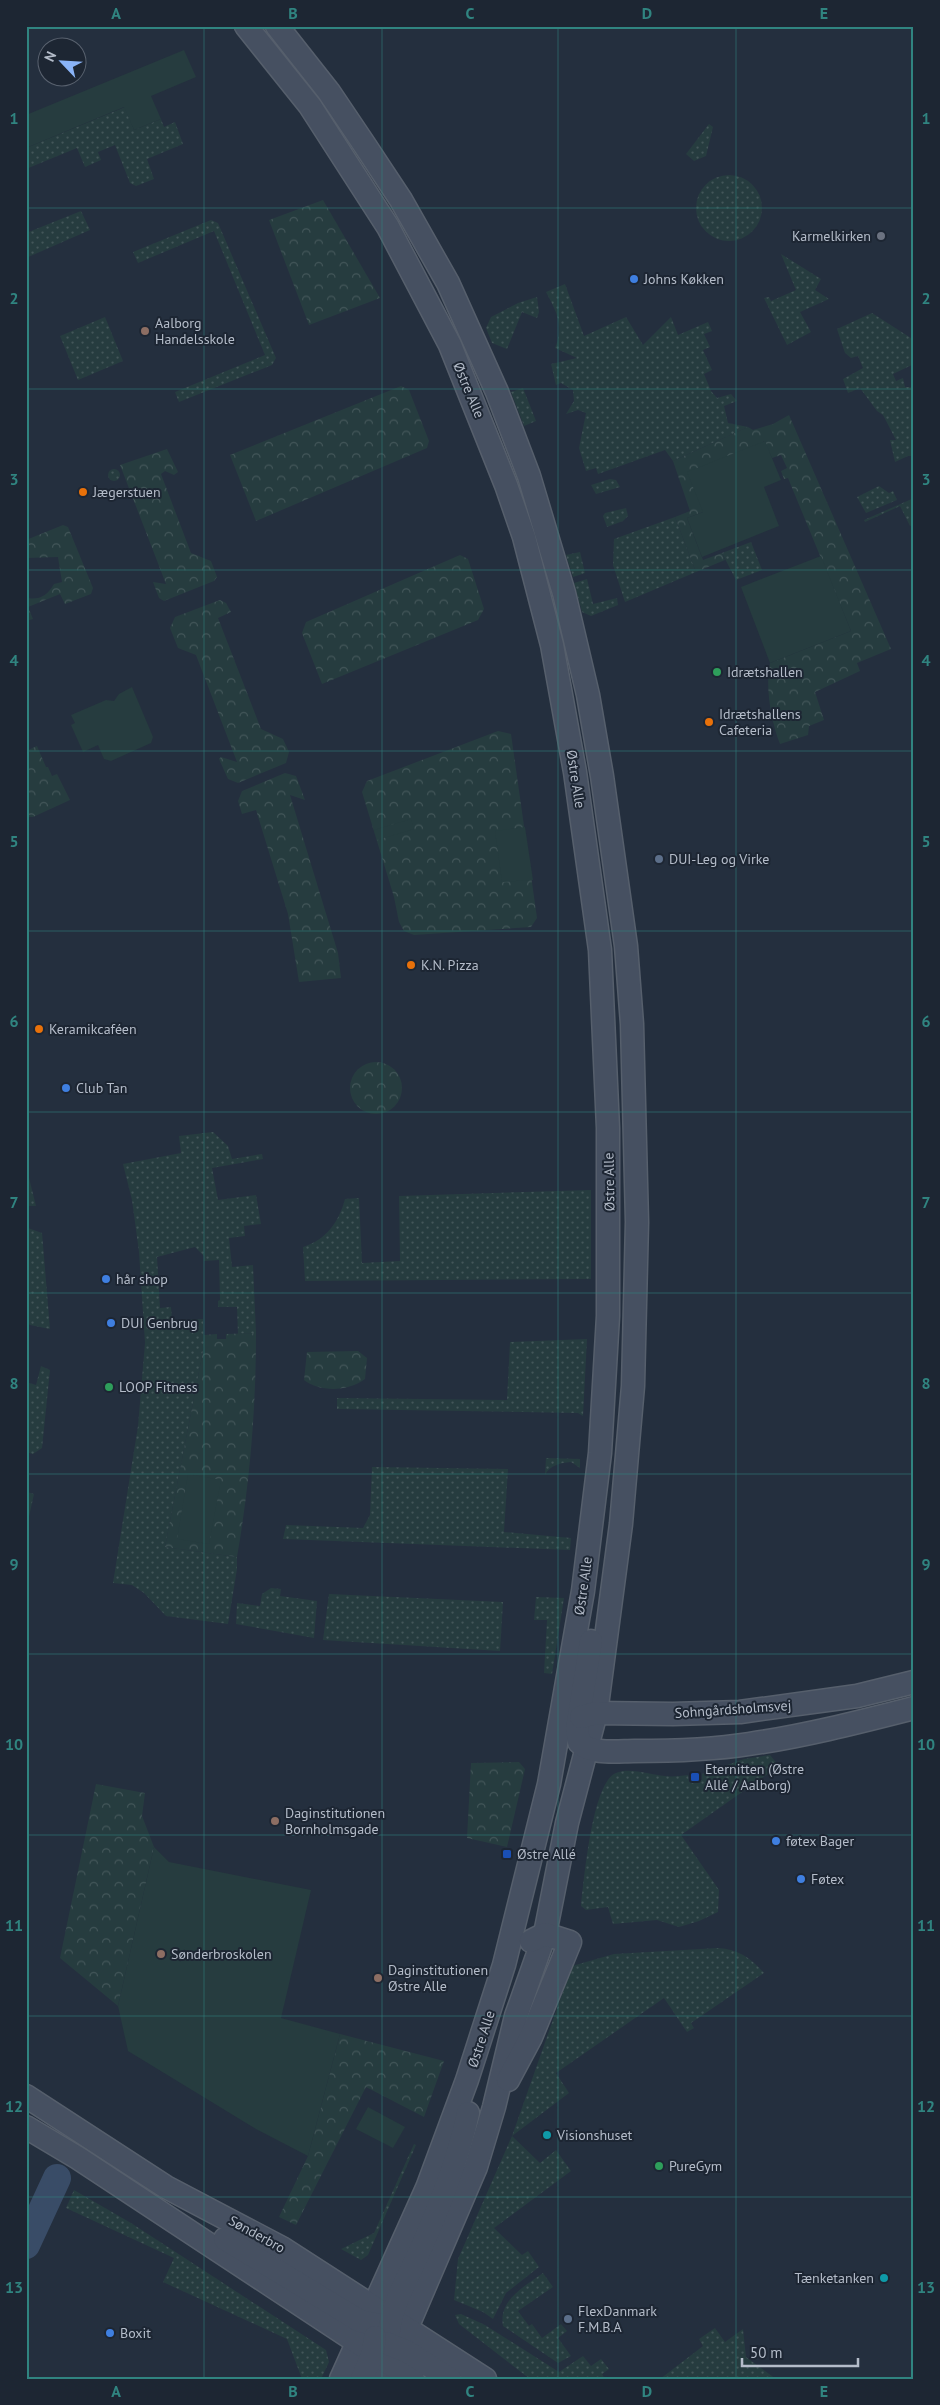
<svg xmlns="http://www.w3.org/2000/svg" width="940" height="2405" font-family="'PT Sans',sans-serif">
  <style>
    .grass { fill: url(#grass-dots) }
    .forest { fill: url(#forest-crowns) }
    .garden { fill: #263c3f }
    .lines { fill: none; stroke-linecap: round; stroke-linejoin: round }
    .river { stroke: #394c67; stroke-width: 28 }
    .secondary-casing { stroke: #565f6c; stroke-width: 25 }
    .secondary { stroke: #465061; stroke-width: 22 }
    .grid { fill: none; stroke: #308480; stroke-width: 1; stroke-opacity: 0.55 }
    .worship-dot { fill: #6b7280; stroke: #1d2633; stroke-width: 2 }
    .shop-dot { fill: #3f7fe0; stroke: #1d2633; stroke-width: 2 }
    .education-dot { fill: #8d6e63; stroke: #1d2633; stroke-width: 2 }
    .food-dot { fill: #e8710a; stroke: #1d2633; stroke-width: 2 }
    .leisure-dot { fill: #2e9e5b; stroke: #1d2633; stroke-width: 2 }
    .service-dot { fill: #5c6f8a; stroke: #1d2633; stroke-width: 2 }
    .transit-dot { fill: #1a4fb4; stroke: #1d2633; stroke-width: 2 }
    .culture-dot { fill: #0f9aa8; stroke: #1d2633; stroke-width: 2 }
    .labels { text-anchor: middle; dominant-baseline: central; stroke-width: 4; stroke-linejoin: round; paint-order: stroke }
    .poi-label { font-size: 14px; fill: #b4bcc9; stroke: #1d2633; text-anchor: start }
    .street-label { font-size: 14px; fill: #b4bcc9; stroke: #1d2633 }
    .neatline { fill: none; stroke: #308480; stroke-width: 2 }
    .grid-label { font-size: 16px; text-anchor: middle; font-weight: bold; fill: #308480 }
  </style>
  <defs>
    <pattern id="grass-dots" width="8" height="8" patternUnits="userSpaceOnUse" patternTransform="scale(1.25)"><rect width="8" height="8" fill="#263c3f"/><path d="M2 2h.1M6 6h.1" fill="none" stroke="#435659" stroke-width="1.8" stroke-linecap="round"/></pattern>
    <pattern id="forest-crowns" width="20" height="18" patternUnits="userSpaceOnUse" patternTransform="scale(1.25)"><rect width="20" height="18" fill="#263c3f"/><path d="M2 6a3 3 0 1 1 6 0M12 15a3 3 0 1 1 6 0" fill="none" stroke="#435659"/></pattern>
  </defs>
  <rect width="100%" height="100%" fill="#242f3e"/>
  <g class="grass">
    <path d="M125,107L134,130L161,119L164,127L175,122L183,144L147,159L154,179L136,186L130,183L115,145L98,152L101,160L85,167L77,148L26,169V148Z"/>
    <path d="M709,124L713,127L706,156L694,161L686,154Z"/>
    <circle cx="729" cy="208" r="33"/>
    <path d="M81,211L90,230L26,258V233Z"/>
    <path d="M211,220L218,223L276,358L272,365L179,402L175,392L265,355L214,231L138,263L133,252Z"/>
    <path d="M781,254L821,279L815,290L829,299L800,312L811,332L787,345L764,298L769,297L771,301L796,290Z"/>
    <path d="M565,284L584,336L626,317L643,345L671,317L678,335L708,322L712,331L704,334L710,347L703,350L712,370L704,374L711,391L717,398L731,394L737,401L724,406L728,423L748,427L673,461L665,450L598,474L596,468L586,471L579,448L586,413L578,410L566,414L574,401L573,390L561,383L556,385L551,364L577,358L555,348C565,326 556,311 546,292Z"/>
    <path d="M537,297L539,312L537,318L522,312L507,349L492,343L486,328L491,317L518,303Z"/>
    <path d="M872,313L914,340V364L893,374L896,381L903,378L905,387H913L914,390V456H908L895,462L890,440H896L883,415L877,411L860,388L848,393L843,379L863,368L858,356L851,358L845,353L837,329Z"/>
    <path d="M105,317L123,361L78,380L60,336Z"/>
    <path d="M523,388L536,421L524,426L511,392Z"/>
    <circle cx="114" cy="475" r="6"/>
    <path d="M610,479L616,480L620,487L596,494L591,485Z"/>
    <path d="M879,486L889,493L893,491L897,500L866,513L857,497Z"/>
    <path d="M914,498V524L910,526L900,506L865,522L864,520Z"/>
    <path d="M626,508L628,516L623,521L607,527L603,516L605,513Z"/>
    <path d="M675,517L696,572L625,602L613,565L614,539Z"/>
    <path d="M751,542L762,570L736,580L722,553Z"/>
    <path d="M580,552L585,573L573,577L566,555Z"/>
    <path d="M587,579L593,604L617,598L618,605L591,616L582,612L574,583Z"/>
    <path d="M213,1132L228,1146L232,1159L262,1154L263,1159L212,1168L218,1200L256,1195L261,1224L244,1226L245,1236L229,1238L232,1267L253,1265L256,1333L238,1334L237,1307H218V1301L220,1300L219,1260L204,1261V1256L195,1247L157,1257L160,1308L171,1307L172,1320L203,1319L204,1346L165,1547L237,1557V1569L228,1624L166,1616L144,1593L132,1585L113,1583L138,1426L145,1343L139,1252L132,1200L123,1164L181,1153L179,1136Z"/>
    <path d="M26,1166L36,1206H26Z"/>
    <path d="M591,1190V1279L305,1281L303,1247C326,1240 339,1222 345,1199L359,1198L362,1263L400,1261L399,1196Z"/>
    <path d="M28,1228L42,1233L50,1329L30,1325L26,1322Z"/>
    <path d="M587,1339L583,1416L578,1413L337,1409V1398L507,1400L510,1342Z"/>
    <path d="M41,1366L50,1370L42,1448L33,1454L26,1452V1382L36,1385Z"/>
    <path d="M546,1458L580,1459V1468L571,1462C560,1463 550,1465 545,1475Z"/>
    <path d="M372,1467L508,1469L504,1532L571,1538L570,1550L283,1539L286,1525L363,1528L370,1515Z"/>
    <path d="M27,1492L34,1494L26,1530V1493Z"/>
    <path d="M271,1588L281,1589L280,1596L317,1601L314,1638L236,1624L237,1603L260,1606L262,1594Z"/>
    <path d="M329,1594L503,1602L500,1651L323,1640Z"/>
    <path d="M536,1597L564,1598L552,1674L544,1673L547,1620H534Z"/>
    <path d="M770,1755L779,1766L681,1835L719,1890L718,1912L699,1921L679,1927L657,1920L613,1924L608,1907L586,1910L581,1906C584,1881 592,1782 616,1773C630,1767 650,1775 665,1776C672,1777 680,1776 688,1775L689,1782L702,1780V1774L744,1759Z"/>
    <path d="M718,1948C738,1949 751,1958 764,1973L691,2023L694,2028L687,2032L664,1998L556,2073L569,2093L512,2136L540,2163L556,2150L571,2171L494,2228L522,2255L528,2251L539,2267L506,2293L493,2319L483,2312L454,2300L458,2259L512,2136L572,1966L614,1954Z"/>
    <path d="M414,2144L416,2145L368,2255L361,2260L341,2249L374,2233Z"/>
    <path d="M74,2190L131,2223L326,2350L329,2362L321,2379H302L287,2339L163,2282L174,2258L66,2208Z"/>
    <path d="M543,2273L553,2287L518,2311L529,2326L532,2324L542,2338L561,2324L567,2331L558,2338L571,2356L558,2363L503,2326C498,2300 525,2286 543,2273Z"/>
    <path d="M461,2314L485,2325L559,2372L583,2356L591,2366L601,2359L609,2369L602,2374L605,2379H530L459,2324L455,2315Z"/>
    <path d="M715,2328L725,2342L743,2329L746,2357L776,2379H660L703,2346L699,2339Z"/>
  </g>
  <g class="forest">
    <path d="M323,200L380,298L309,325L269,220Z"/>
    <path d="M401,386L409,390L429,441L427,448L256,521L230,455Z"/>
    <path d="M789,415L891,649L857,663L860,671L815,692L824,720L809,726L808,735L780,744C771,721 765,687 770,663L851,631L788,478L784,479L781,471L787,468L781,455L772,458L764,441L703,512L687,518L703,560L722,553L725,560L696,572L675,517L690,511L673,461L748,427L753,430L773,424Z"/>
    <path d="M167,449L178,472L174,475L165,471L161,474L191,553L211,561L217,577L214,581L164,601L159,598L153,582L166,584L120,465Z"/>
    <path d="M63,525L68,527L93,588L91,594L65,604L60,594L28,607L33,619L26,621V598C40,600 47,596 54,584L62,582L58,557L26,558V540Z"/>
    <path d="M460,555L468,559L484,609L478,620L322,684L302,633L306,622Z"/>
    <path d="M220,600L226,603L231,612L218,618L261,729L283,739L289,752L286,763L238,783L228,779L219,759L221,757L237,762L196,655L178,648L170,628L175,617Z"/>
    <path d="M498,731L511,734L537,918L531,927L414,935L404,931L399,922L394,897L362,792L367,781Z"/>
    <path d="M37,746L46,767H48L52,776L57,774L70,800L33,817H26V751Z"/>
    <path d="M285,773L296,776L305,800L290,795L338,953L341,978L299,982L288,914L256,810L242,814L238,801L242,791Z"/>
    <circle cx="376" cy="1088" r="26"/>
    <path d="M256,1333C256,1409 250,1482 237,1557L165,1547L204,1346V1335L217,1334V1339H226V1334Z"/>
    <path d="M358,1351L367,1358L365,1379C349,1391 321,1393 304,1380L307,1352Z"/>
    <path d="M519,1762L525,1769L507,1847L467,1838L471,1763Z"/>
    <path d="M96,1784L145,1793L142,1816L154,1847L118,2006L60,1958Z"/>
    <path d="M340,2034L444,2061L424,2117L366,2087L296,2225L279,2217L308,2156Z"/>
  </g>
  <g class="garden">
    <path d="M184,50L196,77L151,96L161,119L134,130L124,107L26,148V115Z"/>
    <path d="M765,441L781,480L764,487L779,526L702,557L687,518L703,512L687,472Z"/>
    <path d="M821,556L851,631L770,663L741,587Z"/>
    <path d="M132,687L153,737L151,743L111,761L104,759L98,745L83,752L71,725L75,723L71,715L106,700L114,701L119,694Z"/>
    <path d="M411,819L414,829L377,840L374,830Z"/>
    <path d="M525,827L533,880L502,882L495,831Z"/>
    <path d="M188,1474L221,1480L209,1544L177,1539Z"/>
    <path d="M154,1847L169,1862L311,1890L281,2018L340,2034L308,2156L256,2129L128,2051L118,2006Z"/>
    <path d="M368,2107L405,2127L393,2148L356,2129Z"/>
  </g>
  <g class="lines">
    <path class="river" d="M26,2245L57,2178"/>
    <defs>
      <g id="secondary">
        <path d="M246,26L310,106L388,227L450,345L506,485L524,537L552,645L575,772L600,950L608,1128V1316L600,1453L583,1591L549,1784L504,1965L467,2080L427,2188L341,2379"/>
        <path d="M277,26L329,92L364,144L401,200L448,283L497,392L529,476L564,593L588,695L602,776L626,946L632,1024L637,1222L633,1386L621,1524L596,1713L567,1823L545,1934L516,2016L494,2107L476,2167L385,2379"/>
        <path d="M591,1641L577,1728L579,1742C591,1755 618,1751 634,1751C672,1751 711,1750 749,1744C805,1736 859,1722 914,1708"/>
        <path d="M581,1717L596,1713L673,1714L740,1712L857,1696L914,1682"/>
        <path d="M508,2080L531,2037L570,1942L545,1934L531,1941"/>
        <path d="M26,2096L166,2187L282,2248L485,2379"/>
        <path d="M26,2127L78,2158L413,2379"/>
        <path d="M225,2239L360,2321L380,2325"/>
        <path d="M389,2331C393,2301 410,2274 422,2246C441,2203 458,2160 468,2113"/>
        <path d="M386,2343L408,2352L450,2379"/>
        <path d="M362,2379L373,2352L375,2337"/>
      </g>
    </defs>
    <use href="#secondary" class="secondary-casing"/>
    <use href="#secondary" class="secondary"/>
  </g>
  <path class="grid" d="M204,26V2379M382,26V2379M558,26V2379M736,26V2379M26,208H914M26,389H914M26,570H914M26,751H914M26,931H914M26,1112H914M26,1293H914M26,1474H914M26,1654H914M26,1835H914M26,2016H914M26,2197H914"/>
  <circle class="worship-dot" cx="881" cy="236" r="5"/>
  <g class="shop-dot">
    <circle cx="634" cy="279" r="5"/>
    <circle cx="66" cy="1088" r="5"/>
    <circle cx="106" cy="1279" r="5"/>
    <circle cx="111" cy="1323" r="5"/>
    <circle cx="776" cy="1841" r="5"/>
    <circle cx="801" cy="1879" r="5"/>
    <circle cx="110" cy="2333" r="5"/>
  </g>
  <g class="education-dot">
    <circle cx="145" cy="331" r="5"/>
    <circle cx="275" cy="1821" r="5"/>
    <circle cx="161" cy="1954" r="5"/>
    <circle cx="378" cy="1978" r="5"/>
  </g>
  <g class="food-dot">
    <circle cx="83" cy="492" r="5"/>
    <circle cx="709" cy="722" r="5"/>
    <circle cx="411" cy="965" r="5"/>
    <circle cx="39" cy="1029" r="5"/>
  </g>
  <g class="leisure-dot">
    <circle cx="717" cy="672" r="5"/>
    <circle cx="109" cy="1387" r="5"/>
    <circle cx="659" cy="2166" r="5"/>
  </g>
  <g class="service-dot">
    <circle cx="659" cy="859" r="5"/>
    <circle cx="568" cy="2319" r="5"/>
  </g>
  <g class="transit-dot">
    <rect x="690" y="1772" width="10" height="10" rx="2.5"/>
    <rect x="502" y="1849" width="10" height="10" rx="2.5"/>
  </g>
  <g class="culture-dot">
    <circle cx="547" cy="2135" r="5"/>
    <circle cx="884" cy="2278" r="5"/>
  </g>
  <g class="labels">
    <g class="poi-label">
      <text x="871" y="236" text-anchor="end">Karmelkirken</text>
      <text x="644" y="279">Johns Køkken</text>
      <text x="155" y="323">Aalborg<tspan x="155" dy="16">Handelsskole</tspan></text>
      <text x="93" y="492">Jægerstuen</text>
      <text x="727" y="672">Idrætshallen</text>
      <text x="719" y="714">Idrætshallens<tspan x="719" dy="16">Cafeteria</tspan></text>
      <text x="669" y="859">DUI-Leg og Virke</text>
      <text x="421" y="965">K.N. Pizza</text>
      <text x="49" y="1029">Keramikcaféen</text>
      <text x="76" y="1088">Club Tan</text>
      <text x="116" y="1279">hår shop</text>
      <text x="121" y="1323">DUI Genbrug</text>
      <text x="119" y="1387">LOOP Fitness</text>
      <text x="705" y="1769">Eternitten (Østre<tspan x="705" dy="16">Allé / Aalborg)</tspan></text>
      <text x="285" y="1813">Daginstitutionen<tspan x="285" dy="16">Bornholmsgade</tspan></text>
      <text x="786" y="1841">føtex Bager</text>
      <text x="517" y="1854">Østre Allé</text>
      <text x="811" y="1879">Føtex</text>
      <text x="171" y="1954">Sønderbroskolen</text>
      <text x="388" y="1970">Daginstitutionen<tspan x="388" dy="16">Østre Alle</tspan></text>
      <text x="557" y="2135">Visionshuset</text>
      <text x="669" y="2166">PureGym</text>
      <text x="874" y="2278" text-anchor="end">Tænketanken</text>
      <text x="578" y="2311">FlexDanmark<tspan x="578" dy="16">F.M.B.A</tspan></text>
      <text x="120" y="2333">Boxit</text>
    </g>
    <g class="street-label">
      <text transform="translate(469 390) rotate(67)">Østre Alle</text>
      <text transform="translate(576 779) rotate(81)">Østre Alle</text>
      <text transform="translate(609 1182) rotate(-91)">Østre Alle</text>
      <text transform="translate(583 1586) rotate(-82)">Østre Alle</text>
      <text transform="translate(733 1709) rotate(-4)">Sohngårdsholmsvej</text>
      <text transform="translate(481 2039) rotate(-72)">Østre Alle</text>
      <text transform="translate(257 2234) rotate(29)">Sønderbro</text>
    </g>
  </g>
  <rect width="940" height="2405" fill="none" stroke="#1d2633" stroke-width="55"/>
  <g transform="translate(62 62) rotate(295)"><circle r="24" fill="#1d2633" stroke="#59626f"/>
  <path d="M0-4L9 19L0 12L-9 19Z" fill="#8ab4f8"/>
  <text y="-8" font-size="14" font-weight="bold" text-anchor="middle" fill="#b4bcc9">N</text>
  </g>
  <path d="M742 2358v8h116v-8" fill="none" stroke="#b4bcc9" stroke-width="2.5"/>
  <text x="750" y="2358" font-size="15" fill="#b4bcc9" stroke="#1d2633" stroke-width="4" paint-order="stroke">50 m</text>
  <rect x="28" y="28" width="884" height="2350" class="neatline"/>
  <g class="grid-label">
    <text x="116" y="19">A</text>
    <text x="293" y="19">B</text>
    <text x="470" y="19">C</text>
    <text x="647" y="19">D</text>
    <text x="824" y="19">E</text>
    <text x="14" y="124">1</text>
    <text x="926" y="124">1</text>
    <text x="14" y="304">2</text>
    <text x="926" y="304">2</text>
    <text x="14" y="485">3</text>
    <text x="926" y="485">3</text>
    <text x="14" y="666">4</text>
    <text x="926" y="666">4</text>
    <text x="14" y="847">5</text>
    <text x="926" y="847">5</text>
    <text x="14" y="1027">6</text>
    <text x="926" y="1027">6</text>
    <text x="14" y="1208">7</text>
    <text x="926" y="1208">7</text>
    <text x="14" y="1389">8</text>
    <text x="926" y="1389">8</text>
    <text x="14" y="1570">9</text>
    <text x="926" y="1570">9</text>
    <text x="14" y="1750">10</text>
    <text x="926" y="1750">10</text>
    <text x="14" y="1931">11</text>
    <text x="926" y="1931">11</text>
    <text x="14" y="2112">12</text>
    <text x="926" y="2112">12</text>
    <text x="14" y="2293">13</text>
    <text x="926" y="2293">13</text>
    <text x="116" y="2397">A</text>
    <text x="293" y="2397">B</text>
    <text x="470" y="2397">C</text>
    <text x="647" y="2397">D</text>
    <text x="824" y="2397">E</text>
  </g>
</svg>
